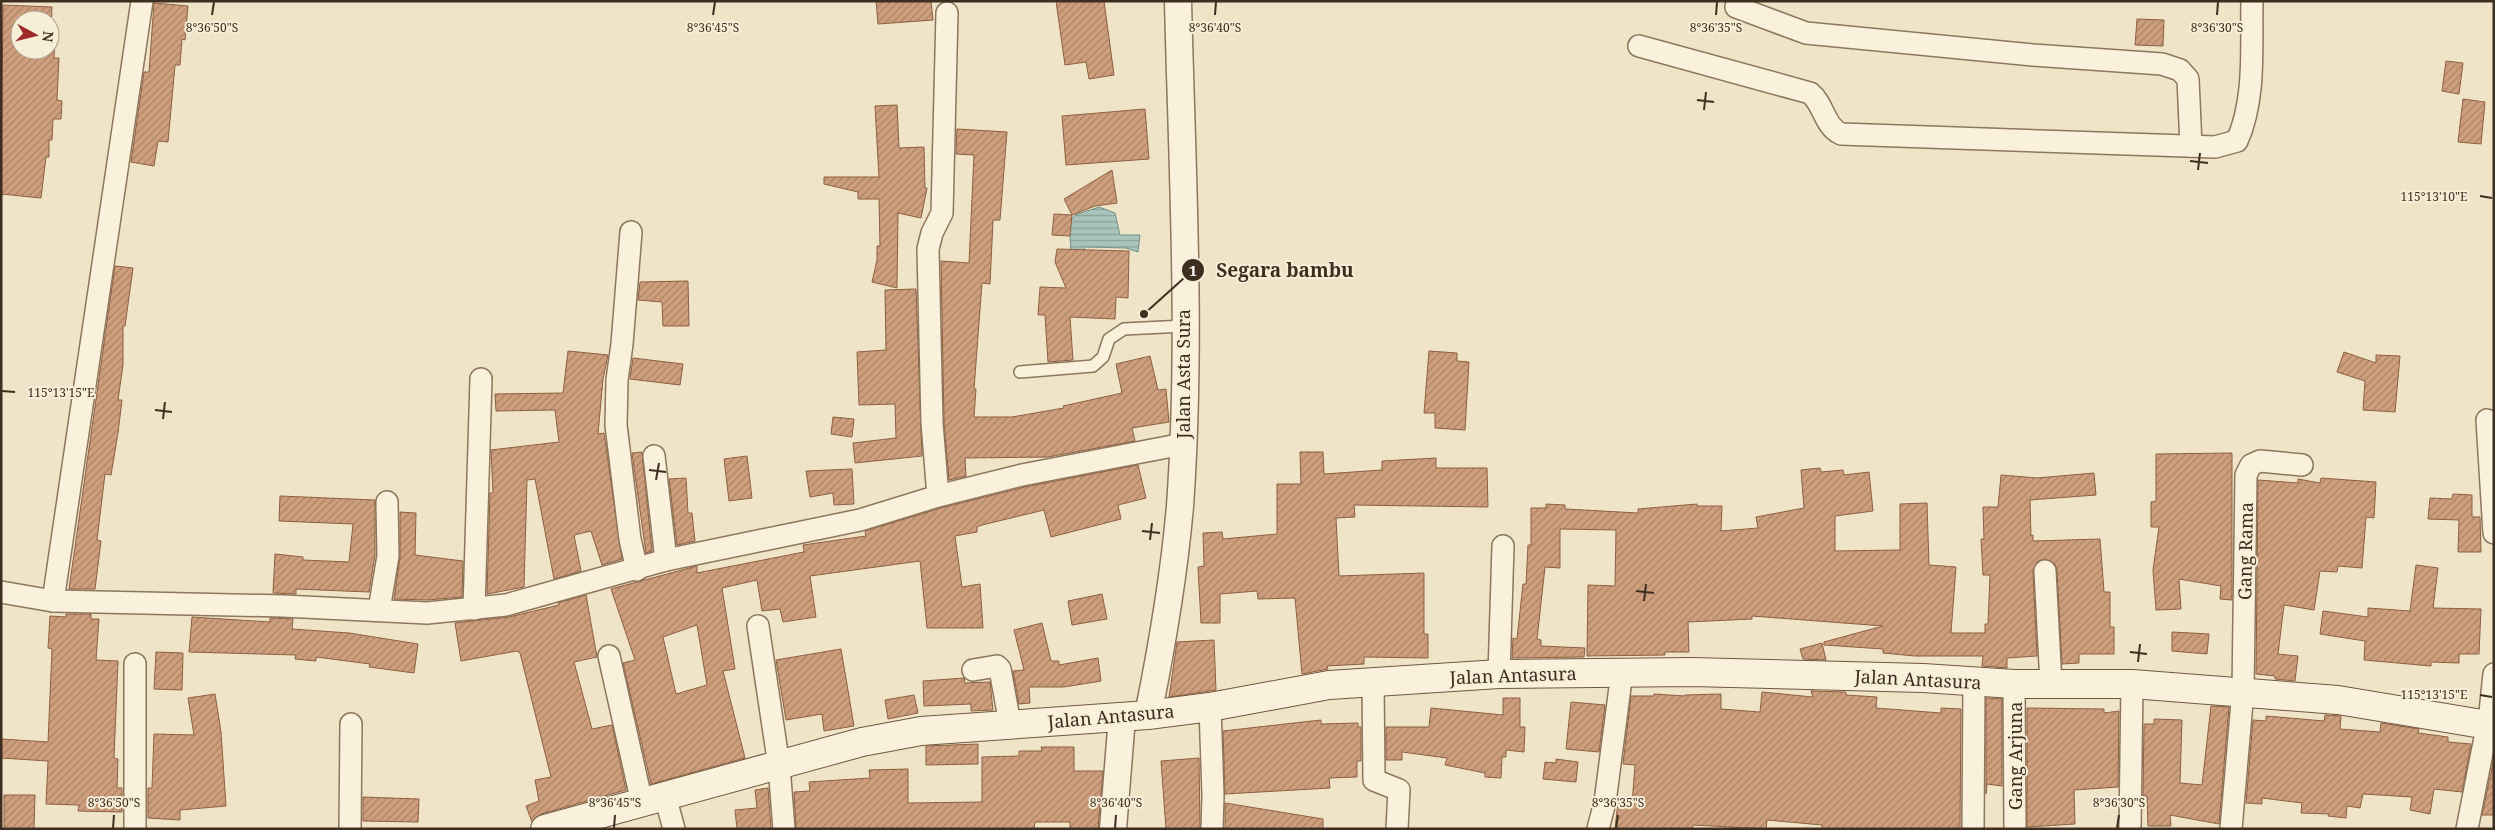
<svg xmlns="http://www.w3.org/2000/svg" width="2495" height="830" font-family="'Noto Serif',serif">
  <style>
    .water { fill: url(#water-rules); stroke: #6f938a }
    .building { fill: url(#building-hatch); stroke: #8d5f41; fill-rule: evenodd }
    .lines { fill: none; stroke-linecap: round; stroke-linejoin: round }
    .service-casing { stroke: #8d765c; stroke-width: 14 }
    .minor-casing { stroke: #8d765c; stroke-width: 24 }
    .tertiary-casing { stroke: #8d765c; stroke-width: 29 }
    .secondary-casing { stroke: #6f573f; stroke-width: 30 }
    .service { stroke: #faf1dc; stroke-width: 11 }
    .minor { stroke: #faf1dc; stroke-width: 21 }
    .tertiary { stroke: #faf1dc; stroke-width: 26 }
    .secondary { stroke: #faf1dc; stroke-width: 28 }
    .ticks { fill: none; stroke: #3d2e20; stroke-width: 2 }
    .labels { text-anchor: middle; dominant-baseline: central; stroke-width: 4; stroke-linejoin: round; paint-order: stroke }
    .street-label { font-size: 18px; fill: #3d2e20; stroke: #f7eed8 }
    .ticks-label { font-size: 12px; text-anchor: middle; fill: #3d2e20; stroke: #f7eed8; stroke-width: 4; stroke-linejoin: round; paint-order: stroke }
    .leader { fill: none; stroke: #3d2e20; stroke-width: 2 }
    .callout-dot { fill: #3d2e20; stroke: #f7eed8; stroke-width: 2 }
    .mark-label { font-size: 15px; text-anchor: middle; font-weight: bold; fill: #fff }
    .callout-label { font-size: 19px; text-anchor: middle; font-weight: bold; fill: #3d2e20; stroke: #f7eed8; stroke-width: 4; stroke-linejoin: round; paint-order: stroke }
  </style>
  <defs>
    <pattern id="water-rules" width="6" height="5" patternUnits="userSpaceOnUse" patternTransform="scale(1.25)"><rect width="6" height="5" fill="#a9c4bc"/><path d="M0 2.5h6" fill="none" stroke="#8ba098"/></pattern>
    <pattern id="building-hatch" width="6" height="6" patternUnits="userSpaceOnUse" patternTransform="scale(1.25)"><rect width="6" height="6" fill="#cf9f7d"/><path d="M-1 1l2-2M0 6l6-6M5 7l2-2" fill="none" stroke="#a98266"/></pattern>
  </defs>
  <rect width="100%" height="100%" fill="#f0e4c8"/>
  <path class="water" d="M1099,207L1115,213L1120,235H1140L1138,252L1126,248L1085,247L1082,257L1071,251L1069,223L1075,215Z"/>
  <g class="building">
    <path d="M876,1H931L933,20L878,24Z"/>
    <path d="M1056,1H1104L1114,75L1089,79L1086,62L1065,65Z"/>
    <path d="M154,3L188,6L185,40L182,39L180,65H175L168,142L158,141L154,166L131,162L144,72H149Z"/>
    <path d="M3,5L52,7L51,31H55L54,58H59L57,100L62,101L61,119H53L52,140H49V157H46L41,198L1,194ZM20,20H50V50H20Z"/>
    <path d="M2137,19L2164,20L2163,46L2135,45Z"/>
    <path d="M2446,61L2463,63L2459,94L2442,91Z"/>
    <path d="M2463,99L2485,102L2481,144L2458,142Z"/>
    <path d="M897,105L899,148L924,147L925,188H927L921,218L898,213L897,288L872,282L877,260V246H880L879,199H858V192L824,184V177H879L875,106Z"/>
    <path d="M1145,109L1149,159L1066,165L1062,116Z"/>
    <path d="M957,129L1007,132L1000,220H993L990,284L982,283L974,389H976L974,417H1012L1064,408L1063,406L1122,393L1116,364L1150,356L1158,390L1166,389L1169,422L1132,428L1135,441L1048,457L965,458L966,476L949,480L944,422L941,261L969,263L974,155L956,154Z"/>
    <path d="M1112,170L1117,203L1095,206L1072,215L1064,199Z"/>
    <path d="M1054,214L1072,215L1070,236L1052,235Z"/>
    <path d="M1057,249L1129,251L1128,298L1116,297L1115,319L1070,317L1073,360L1048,362L1045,315H1038L1040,287L1066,288L1055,262Z"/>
    <path d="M115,266L133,268L125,326H123V365L118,400H122L118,433L111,475L105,474L97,540L101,541L95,589H69Z"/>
    <path d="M688,281L689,326H663L662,302L638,300L640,282Z"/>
    <path d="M916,289L922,456L855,463L853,443L896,438L895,404L859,405L857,352L886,350L885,290Z"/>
    <path d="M568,351L608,355L603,379L598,434L604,433L622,559L602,565L591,531L574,535L581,571L554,579L535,479L527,480L524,587L487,594L490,493H493L491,450L559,442L555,410L496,411L495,394L563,393Z"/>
    <path d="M1429,351L1457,353V361L1469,362L1465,430L1435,428V413H1424Z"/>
    <path d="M2344,352L2376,363V355L2400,356L2395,412L2363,410L2365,381L2337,372Z"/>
    <path d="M633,358L683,364L680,385L630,379Z"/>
    <path d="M833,417L854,419L852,437L831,434Z"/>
    <path d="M642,452L652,551L646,553L632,453Z"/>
    <path d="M1300,452H1323L1324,474L1382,470V461L1436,458V468H1487L1488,507L1354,505L1355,517L1336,518L1339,576L1424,573V634H1428V658L1364,657V664L1327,666L1328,669L1302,674L1295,598L1258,599L1257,591L1220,594V623H1201L1198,567L1204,566L1203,533L1222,532L1223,539L1277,534V484H1301Z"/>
    <path d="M2232,453V600L2220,599L2221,586L2179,579L2181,609L2156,610L2153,570L2159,527H2151V502L2156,501V454Z"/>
    <path d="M747,456L752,498L729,501L724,459Z"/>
    <path d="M1138,465L1146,498L1118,505L1121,519L1051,537L1044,510L982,525L977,527V532L955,536L962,587L980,584L983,628H927L920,561L810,576L816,617L783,622L780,609L762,611L757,580L722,588L735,669L723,671L745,758L651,784L623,663L635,660L611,589L697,566V573L804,552L803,545L866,536L865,531L941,508L1025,487ZM697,625L707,685L676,694L663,637Z"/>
    <path d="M1820,468L1821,472L1843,470L1844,475L1869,472L1873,511L1835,516V551L1900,550V504L1927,503L1929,565L1956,567L1951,633H1985V624H1988L1990,575H1983L1981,539H1984L1983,507H1998L2001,475L2037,478L2094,473L2096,495L2030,500L2031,536L2033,535V541L2100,539L2104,592H2110V627H2114V654H2079V663L2062,664L2057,570L2055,564L2045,559L2038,561L2033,571L2037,656L2007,658V668L1982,666L1983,656H1915L1883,653V649L1824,645V642L1883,626L1752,616V619L1688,622L1689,652H1665V655L1587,656L1588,585L1615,586L1616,530L1560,529V568L1545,567L1537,639L1541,640V646L1585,648L1584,657L1512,658L1513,638L1517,639L1523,584H1526L1528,545H1531V508H1546V504L1565,505V509L1638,513V509L1697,504V506H1722L1721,531L1758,528L1756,517L1804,508L1801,470Z"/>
    <path d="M852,469L854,504L834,505L833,493L810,497L806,471Z"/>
    <path d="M686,478L688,513H692L695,541L677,545L669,479Z"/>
    <path d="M2321,478L2376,482L2374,518L2366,517L2362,568L2338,566L2337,572L2320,571L2314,610L2284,605L2278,654L2298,656L2295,681L2275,679V676L2256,674L2258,480L2298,483V479L2320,483Z"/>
    <path d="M2453,494L2472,495V517H2480L2481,552H2458L2459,520L2428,519L2430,498L2452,499Z"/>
    <path d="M280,496L375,500V555L369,592L296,589V594L273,593L275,554L303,557V560L349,562L353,524L279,521Z"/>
    <path d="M400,512L416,513L415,555L463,561L462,597L427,600L394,599L400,558Z"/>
    <path d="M2416,565L2438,568L2433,608L2481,609L2479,654H2459V663L2431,662V666L2364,660L2365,641L2320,634L2323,611L2368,617V608L2410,611Z"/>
    <path d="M1102,594L1107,619L1072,625L1068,601Z"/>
    <path d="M586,595L597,657L574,662L592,729L612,725L626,790L541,814L532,822L526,806L539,801L535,780L551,777L520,653L517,651L461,661L455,623L509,617L559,605L558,603Z"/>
    <path d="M66,614H91V619H99L96,660L118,661L114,758L118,759L117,788H122V812L78,811L79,805L46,804L48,761L1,758V739L48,742L52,649L48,648L50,616L66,617Z"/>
    <path d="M192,617L270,622V618L293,619L292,629L349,633L418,644L414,673L369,667L370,664L316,657V661L295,659L296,655L189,652Z"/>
    <path d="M1042,623L1051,661H1059V665L1098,658L1101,681L1064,687H1029L1030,703L1019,704L1013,671L1024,670L1014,630Z"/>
    <path d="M2172,632L2209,634L2207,654L2172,651Z"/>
    <path d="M1214,640L1216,690L1169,697L1177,642Z"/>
    <path d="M1822,643L1826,660L1803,659L1800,649Z"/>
    <path d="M841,649L854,726L824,731L822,714L786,720L776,660Z"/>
    <path d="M156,652L183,653L182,690L154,689Z"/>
    <path d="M964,678L965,683L990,682L993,710L971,711V704L924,706L923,681Z"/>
    <path d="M1811,691L1846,692V695L1877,697L1876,708L1941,713V708L1961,709L1960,829H1822V825L1767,820L1766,829L1693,825L1692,829H1615L1618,802L1632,804L1635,765L1623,764L1631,696H1654V694L1685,696V695L1721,694V709L1760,712L1762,692L1813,697Z"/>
    <path d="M215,694L221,732L226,806L180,810V820L148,818V788H152L154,734L194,735L188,698Z"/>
    <path d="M914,695L918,713L888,719L885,700Z"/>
    <path d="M1503,698H1520V727H1525L1524,752L1506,750V757H1502L1501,778L1485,777V773L1445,765L1447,758L1402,752V760H1386V727H1429L1431,708L1503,715Z"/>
    <path d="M1986,698L2002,699V786L1987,784L1986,794Z"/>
    <path d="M1571,702L1605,705L1599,752L1566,749Z"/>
    <path d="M2211,706L2229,707L2219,824L2170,815L2171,826H2148L2147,796H2143L2144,724H2154V719L2182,720L2180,783L2202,785Z"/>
    <path d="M2027,708L2104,709V713L2119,711L2118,787L2074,790L2075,824L2027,827Z"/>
    <path d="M2325,715L2341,716L2340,729L2380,732L2381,723L2419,729L2418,733L2448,737V742L2471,744L2462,792L2434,789L2430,814L2410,810L2412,797L2363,794L2360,808L2347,806L2346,818L2328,816L2329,814L2301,813L2302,803L2262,798V804L2246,803L2253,720L2266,721V716L2324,721Z"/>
    <path d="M1321,720V724L1358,723V727H1361V761H1357V777L1329,778L1330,788L1225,794L1223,731Z"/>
    <path d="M978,744V764L926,765V746Z"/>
    <path d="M1041,747H1074V771H1103L1098,829H1070V822H1035L1034,829H796L794,792L810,791L809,782L870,778L869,770L908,769V803L982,802V757L1019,756V751H1042Z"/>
    <path d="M1199,758L1200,829H1166L1161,761Z"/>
    <path d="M2494,758V815H2482Z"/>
    <path d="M1556,759L1578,762L1576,782L1543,779L1545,762L1556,763Z"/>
    <path d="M768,788L771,829H737L735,810L757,808L755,790Z"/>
    <path d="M4,795H35L34,829H4Z"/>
    <path d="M363,797L419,799L418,822L363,821Z"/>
    <path d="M1225,803L1323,819V829H1225Z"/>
  </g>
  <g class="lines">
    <defs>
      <path id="service" d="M1020,372L1093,366L1103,357L1109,339L1124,329L1184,326"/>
      <g id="minor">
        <path d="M1736,7L1806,33L2033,55L2162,64L2180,70L2188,79L2191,146"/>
        <path d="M1639,46L1810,93C1824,104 1824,126 1841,134L2215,147L2237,141C2256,99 2251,46 2252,1"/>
        <path d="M631,232L622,344L617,380L616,425L630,539L637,570"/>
        <path d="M2487,420L2494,533"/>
        <path d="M654,456L666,560"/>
        <path d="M938,496L932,423L928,249L932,233L942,213L947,13"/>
        <path d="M2045,571L2051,684"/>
        <path d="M1,592L53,601L142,1"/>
        <path d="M53,601L283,606L427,613L506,605L666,560L860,520L938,496L1022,475L1183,444"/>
        <path d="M474,609L481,379"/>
        <path d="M379,610L388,556L387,502"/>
        <path d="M758,626L779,766L784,829"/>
        <path d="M609,656L642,803"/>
        <path d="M135,664V829"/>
        <path d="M973,670L997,666L1000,669L1010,724"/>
        <path d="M1499,674L1503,546"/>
        <path d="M1373,682L1374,780L1399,790L1397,829"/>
        <path d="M2014,684L2015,829"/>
        <path d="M1210,707L1213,795L1212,829"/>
        <path d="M665,796L674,829"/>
        <path d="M350,829L351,724"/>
        <path d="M1598,829L1605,802L1622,672"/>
        <path d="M1973,829L1974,682"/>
        <path d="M2130,829L2132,684"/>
        <path d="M2231,829L2243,691L2246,475L2251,465L2260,461L2302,465"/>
        <path d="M2467,829L2490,712L2494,674"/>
      </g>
      <g id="tertiary">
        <path d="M1148,715C1162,646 1174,576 1180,506C1192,339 1182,169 1178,1"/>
        <path d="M1113,829L1122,717"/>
      </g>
      <path id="secondary" d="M545,829L862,742L921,731L1148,715L1210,707L1329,685L1499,674L1692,672L1923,678L2014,684H2132L2338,700L2494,726"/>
    </defs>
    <use href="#service" class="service-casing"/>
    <use href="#minor" class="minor-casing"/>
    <use href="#tertiary" class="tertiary-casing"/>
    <use href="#secondary" class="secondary-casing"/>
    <use href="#service" class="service"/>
    <use href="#minor" class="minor"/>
    <use href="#tertiary" class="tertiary"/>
    <use href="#secondary" class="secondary"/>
  </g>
  <path class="ticks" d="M212,15L214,2M713,15L715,2M1215,15L1216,2M1716,15L1717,2M2217,15L2218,2M1697,100L1714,102M1704,110L1706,92M2190,161L2208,163M2198,170L2200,153M2480,196L2492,198M2,391L15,392M155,410L172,412M163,419L165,402M649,470L666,472M656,480L659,463M1142,531L1160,533M1150,540L1152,523M1636,591L1654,593M1644,601L1646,584M2130,652L2147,654M2138,662L2140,644M2480,695L2492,697M113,828L114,815M614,828L615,815M1115,828L1116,815M1616,828L1618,815M2117,828L2119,815"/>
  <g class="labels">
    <g class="street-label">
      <text transform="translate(1183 374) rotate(-90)">Jalan Asta Sura</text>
      <text transform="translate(2245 551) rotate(-89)">Gang Rama</text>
      <text transform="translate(1513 675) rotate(-2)">Jalan Antasura</text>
      <text transform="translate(1918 679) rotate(3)">Jalan Antasura</text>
      <text transform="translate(1111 716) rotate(-5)">Jalan Antasura</text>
      <text transform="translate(2015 756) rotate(-90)">Gang Arjuna</text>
    </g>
  </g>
  <g class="ticks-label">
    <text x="212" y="32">8°36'50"S</text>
    <text x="713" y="32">8°36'45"S</text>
    <text x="1215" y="32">8°36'40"S</text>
    <text x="1716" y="32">8°36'35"S</text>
    <text x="2217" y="32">8°36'30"S</text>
    <text x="2434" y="201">115°13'10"E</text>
    <text x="61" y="397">115°13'15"E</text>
    <text x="2434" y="699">115°13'15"E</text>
    <text x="114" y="807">8°36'50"S</text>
    <text x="615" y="807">8°36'45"S</text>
    <text x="1116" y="807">8°36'40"S</text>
    <text x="1618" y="807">8°36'35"S</text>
    <text x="2119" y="807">8°36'30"S</text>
  </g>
  <path class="leader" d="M1144 314L1193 270"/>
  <g class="callout-dot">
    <circle cx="1144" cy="314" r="5"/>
    <circle cx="1193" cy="270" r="12"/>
  </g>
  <g class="mark-label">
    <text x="1193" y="276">1</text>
  </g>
  <g class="callout-label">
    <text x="1285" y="277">Segara bambu</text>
  </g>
  <rect width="2495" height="830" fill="none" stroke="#3d2e20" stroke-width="5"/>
  <g transform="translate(35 35) rotate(97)"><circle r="24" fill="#f7eed8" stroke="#ada18e"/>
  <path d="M0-4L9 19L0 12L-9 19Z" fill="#9e2a2b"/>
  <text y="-8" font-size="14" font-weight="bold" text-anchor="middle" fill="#3d2e20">N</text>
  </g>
</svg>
